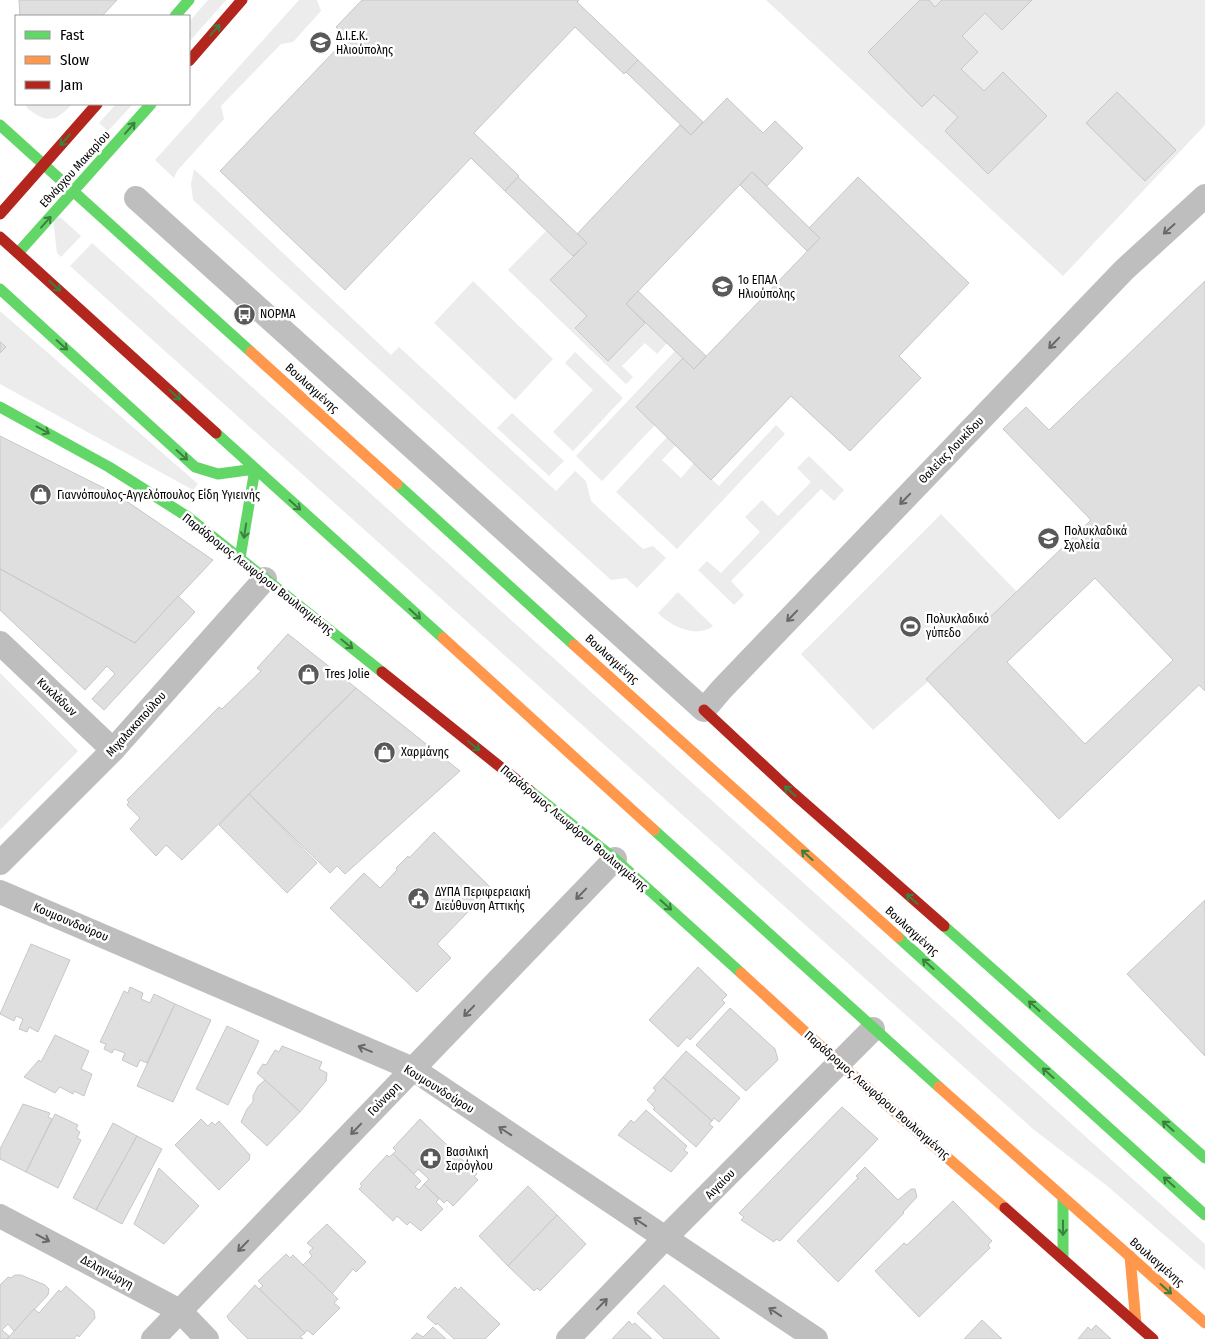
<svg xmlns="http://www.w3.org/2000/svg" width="1205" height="1339" font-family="'Fira Sans Condensed',sans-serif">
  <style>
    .green { fill: #ececec }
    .building { fill: #dfdfdf; stroke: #c7c7c7; fill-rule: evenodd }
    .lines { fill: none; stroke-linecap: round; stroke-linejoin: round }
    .street { stroke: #bebebe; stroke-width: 24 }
    .fast { stroke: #63d668; stroke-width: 11 }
    .slow { stroke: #ff974d; stroke-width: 11 }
    .jam { stroke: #b3261e; stroke-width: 11 }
    .oneway { stroke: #3b803e }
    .oneway2 { stroke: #686868 }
    .labels { text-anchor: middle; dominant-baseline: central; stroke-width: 5; stroke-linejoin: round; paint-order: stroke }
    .poi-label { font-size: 12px; fill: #000; stroke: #fff; text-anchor: start }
    .street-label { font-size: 12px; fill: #000; stroke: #fff }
  </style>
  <rect width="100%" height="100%" fill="#fff"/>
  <g class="green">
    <path d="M208,0H226L189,42V22Z"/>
    <path d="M299,0H317L321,11L293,42L281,44L221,106L224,119L177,171L174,178L155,160Z"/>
    <path d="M766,0H1205V125L1063,276Z"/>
    <path d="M26,104H72C56,122 47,124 27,108Z"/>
    <path d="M116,104H133L108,131L99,123Z"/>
    <path d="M194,169L391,355L399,347L556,491L575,471L586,481L591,501L643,549L653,546L666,558L637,588L626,578L611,580L193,200L191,184Z"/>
    <path d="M60,217L81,236L61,257L57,253L53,219Z"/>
    <path d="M546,231L573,256L550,281L587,316L575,329L608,360L645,323L667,343L657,354L645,343L622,366L633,377L626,384L508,270Z"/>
    <path d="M92,243L1205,1244V1270L1106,1185L1033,1129L70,266Z"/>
    <path d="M473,281L553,359L515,400L434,323Z"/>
    <path d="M0,311L198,484L193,490L0,384Z"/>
    <path d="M675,351L683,358L655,425L602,481L576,456Z"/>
    <path d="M575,352L623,398L573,451L553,432L593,390L565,363Z"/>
    <path d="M512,413L564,461L549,476L497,428Z"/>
    <path d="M776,425L785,434L677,549L616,492L667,437L676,445L662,460L681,478L694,463L719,486Z"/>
    <path d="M809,456L844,490L834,501L821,489L731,581L744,595L734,605L698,570L707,561L721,573L760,532L745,517L762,500L778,516L811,482L797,468Z"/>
    <path d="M941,514L1023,598L873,730L801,654Z"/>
    <path d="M678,592L713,626C697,639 670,626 658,613Z"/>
    <path d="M0,673L78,751L0,830Z"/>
  </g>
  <g class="building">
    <path d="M19,0H117L102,16H20Z"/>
    <path d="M362,0H579L577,2L638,60L624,74L575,27L474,133L519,176L505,191L471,158L345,290L220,171L347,38L336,27Z"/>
    <path d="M920,0H929L935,7L942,0H1032L1002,30L985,13L962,36L978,52L961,69L984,91L1003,72L1047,116L988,174L945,131L958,117L934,95L922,107L868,52Z"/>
    <path d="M638,60L703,122L691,135L626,72Z"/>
    <path d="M1117,92L1176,150L1145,181L1086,123Z"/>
    <path d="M727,98L763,133L775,121L803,148L767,186L752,172L626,304L645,323L608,361L575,328L587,316L550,280L587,243L577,234L680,125L691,135Z"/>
    <path d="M752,172L820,238L807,251L740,185Z"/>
    <path d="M518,177L587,243L573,256L505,191Z"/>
    <path d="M858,177L969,283L899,356L921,378L850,451L791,396L711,480L636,407L683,358L694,369L820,238L809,228Z"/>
    <path d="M1205,281V691L1199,685L1059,819L926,679L1091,520L1003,429L1026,407L1049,430ZM1095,578L1173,660L1085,744L1007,662Z"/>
    <path d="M638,291L706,356L694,369L626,304Z"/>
    <path d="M0,342L6,347L0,353Z"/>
    <path d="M0,436L116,494L213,560L135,643L0,569Z"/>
    <path d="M0,569L135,643L178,596L195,612L104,710L92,699L115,674L107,666L85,690L0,610Z"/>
    <path d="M288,634L356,688L182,860L166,845L156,856L130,829L140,818L127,805L129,802L127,800L219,707L222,709L261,671L257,668Z"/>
    <path d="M356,688L460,771L345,874L337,866L330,873L249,794Z"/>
    <path d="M249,794L317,863L287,893L219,825Z"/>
    <path d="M434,832L491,888L437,944L451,958L417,992L330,908L364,873L380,888L397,870L396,868L408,856L409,858Z"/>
    <path d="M1205,900V1056L1127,974Z"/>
    <path d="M31,944L70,960L38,1032L29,1027L27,1032L19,1029L23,1019L16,1016L14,1021L0,1014Z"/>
    <path d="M698,967L727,995L722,1000L725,1003L690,1040L687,1037L678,1047L649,1020Z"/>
    <path d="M130,987L143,993L141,999L150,1003L154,994L175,1004L147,1063L140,1060L137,1067L122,1060L125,1053L114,1049L112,1053L104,1049L106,1044L100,1042L124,991L128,993Z"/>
    <path d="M175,1004L211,1020L173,1102L137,1086Z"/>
    <path d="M730,1008L775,1049L778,1060L746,1091L696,1045Z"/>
    <path d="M227,1026L259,1041L228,1105L196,1089Z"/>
    <path d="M55,1035L89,1051L81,1069L92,1074L84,1096L74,1091L73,1094L60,1087L55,1093L24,1077L39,1060L41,1062Z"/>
    <path d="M282,1046L322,1062L319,1069L327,1073L326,1081L300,1112L257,1073L263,1064L266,1065L275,1050L279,1052Z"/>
    <path d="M686,1051L740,1098L719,1122L714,1118L712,1121L663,1077Z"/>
    <path d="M663,1077L712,1121L709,1124L713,1127L696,1147L653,1109L655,1108L647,1100L656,1090L653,1088Z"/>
    <path d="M265,1080L300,1112L267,1146L241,1122L247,1109L253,1102V1096L258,1086Z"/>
    <path d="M23,1104L50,1113L48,1117L52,1119L26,1172L0,1159V1149Z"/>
    <path d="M842,1107L878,1139L780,1241L776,1239L774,1242L741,1220L744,1217L739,1213Z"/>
    <path d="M646,1110L687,1146L684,1150L688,1153L671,1172L618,1135L631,1120L634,1123Z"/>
    <path d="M55,1114L78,1125L76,1129L80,1132L77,1138L81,1140L58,1188L26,1172Z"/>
    <path d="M201,1119L208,1126L212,1122L215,1125L219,1121L250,1155L249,1160L219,1190L175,1145Z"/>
    <path d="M420,1119L477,1174L474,1176L478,1180L453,1206L447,1200L444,1203L424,1184L429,1179L418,1169L414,1174L393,1154L396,1151L393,1148Z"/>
    <path d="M113,1123L137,1136L96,1210L73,1198Z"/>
    <path d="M137,1136L162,1149L122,1224L96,1210Z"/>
    <path d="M393,1154L421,1181L415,1187L419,1190L424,1184L439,1199L436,1202L443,1209L421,1231L410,1222L407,1225L397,1216L393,1221L359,1189L362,1186L360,1184L387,1155L389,1157Z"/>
    <path d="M865,1167L898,1200L911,1189H915L917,1197L903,1212L904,1213L838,1282L797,1241L858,1178L856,1176Z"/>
    <path d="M159,1168L199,1206L164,1244L134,1224Z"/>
    <path d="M528,1186L557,1215L508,1266L479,1236Z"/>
    <path d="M953,1201L992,1241L988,1245L990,1248L919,1317L875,1271L904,1243L907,1245Z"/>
    <path d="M557,1215L586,1244L540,1291L537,1288L534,1291L508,1266Z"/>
    <path d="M327,1224L366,1262L356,1272L353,1269L332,1294L303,1265L312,1256L309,1252L313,1248L307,1243Z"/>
    <path d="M286,1254L290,1258L293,1255L338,1299L334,1303L340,1308L313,1335L307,1330L305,1333L259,1289L263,1286L258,1281Z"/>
    <path d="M15,1275H21L45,1285L49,1289L48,1295L14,1331L8,1324L2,1330L9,1336L7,1339H0V1285L8,1277L11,1278Z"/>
    <path d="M255,1285L305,1333L300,1337L303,1339H248L229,1320L227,1316Z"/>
    <path d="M664,1285L720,1339H664L637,1313Z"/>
    <path d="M66,1286L94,1311L95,1318L79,1337L77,1335L74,1339H7L34,1309L39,1313L59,1290L61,1292Z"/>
    <path d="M455,1287L458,1290L461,1287L500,1324L485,1339H454L437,1323L436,1325L427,1317Z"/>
    <path d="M982,1320L1002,1339H964Z"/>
    <path d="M629,1321L632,1325L635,1323L652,1339H612Z"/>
    <path d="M1096,1325L1111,1339H1078L1088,1327L1091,1330Z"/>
    <path d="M433,1327L446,1339H411L417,1333L423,1337Z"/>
  </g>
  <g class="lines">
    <g class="street">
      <path d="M136,198L704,710L721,690L1124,270L1205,196"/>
      <path d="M0,643L113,750"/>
      <path d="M0,863L113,750L265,579"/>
      <path d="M0,892L413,1069L816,1339"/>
      <path d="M0,1216L180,1311L207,1339"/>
      <path d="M153,1339L615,859"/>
      <path d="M568,1339L665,1238L873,1029"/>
    </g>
    <g class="fast">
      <path d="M175,16L189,0"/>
      <path d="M0,125L251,352"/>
      <path d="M18,253L151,104"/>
      <path d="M0,289L195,467L218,474L255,469L240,558"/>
      <path d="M0,407L109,467L188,517L382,672"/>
      <path d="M216,433L443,638"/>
      <path d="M397,484L574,645"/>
      <path d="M529,790L615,859L741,973"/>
      <path d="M654,830L939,1087"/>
      <path d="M944,926L1205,1158"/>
      <path d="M898,937L1205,1215"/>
      <path d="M1063,1199V1258"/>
    </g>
    <g class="slow">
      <path d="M251,352L397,484"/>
      <path d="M443,638L654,830"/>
      <path d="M574,645L898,937"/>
      <path d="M741,973L839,1063L1005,1208"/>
      <path d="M939,1087L1205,1323"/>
      <path d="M1130,1256L1136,1324"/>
    </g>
    <g class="jam">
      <path d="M189,61L242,0"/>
      <path d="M0,214L97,104"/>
      <path d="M0,237L216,433"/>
      <path d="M382,672L529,790"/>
      <path d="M704,710L793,793L944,926"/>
      <path d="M1005,1208L1153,1339"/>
    </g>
  </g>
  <defs><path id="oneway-shaft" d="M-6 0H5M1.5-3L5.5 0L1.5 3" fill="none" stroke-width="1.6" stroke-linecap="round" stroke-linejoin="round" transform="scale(1.25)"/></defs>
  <g class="oneway">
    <use href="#oneway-shaft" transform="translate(215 30) rotate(-49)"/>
    <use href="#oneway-shaft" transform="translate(130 128) rotate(-49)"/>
    <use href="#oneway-shaft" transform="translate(65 140) rotate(131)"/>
    <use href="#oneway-shaft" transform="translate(46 222) rotate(-48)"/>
    <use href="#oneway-shaft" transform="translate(55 286) rotate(42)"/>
    <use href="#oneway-shaft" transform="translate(62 345) rotate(42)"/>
    <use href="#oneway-shaft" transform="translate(175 395) rotate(42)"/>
    <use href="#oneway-shaft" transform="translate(43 430) rotate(29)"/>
    <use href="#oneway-shaft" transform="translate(182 455) rotate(42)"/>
    <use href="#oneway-shaft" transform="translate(295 505) rotate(42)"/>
    <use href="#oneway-shaft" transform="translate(245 531) rotate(99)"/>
    <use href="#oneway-shaft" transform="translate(415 614) rotate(42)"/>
    <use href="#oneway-shaft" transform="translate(347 644) rotate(39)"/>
    <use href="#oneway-shaft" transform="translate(474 746) rotate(39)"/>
    <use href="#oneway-shaft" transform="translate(790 791) rotate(-138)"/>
    <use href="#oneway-shaft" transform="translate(807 855) rotate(-138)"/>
    <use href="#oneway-shaft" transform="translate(912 899) rotate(-138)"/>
    <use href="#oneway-shaft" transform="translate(666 905) rotate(42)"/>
    <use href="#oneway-shaft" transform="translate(928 964) rotate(-138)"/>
    <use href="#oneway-shaft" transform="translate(1034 1006) rotate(-138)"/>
    <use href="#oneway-shaft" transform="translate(1048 1073) rotate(-138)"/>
    <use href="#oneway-shaft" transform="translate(1168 1126) rotate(-138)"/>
    <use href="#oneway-shaft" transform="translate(1169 1182) rotate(-138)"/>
    <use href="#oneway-shaft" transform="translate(1063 1228) rotate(90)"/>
    <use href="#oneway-shaft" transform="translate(1166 1289) rotate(42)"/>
  </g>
  <g class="oneway2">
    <use href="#oneway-shaft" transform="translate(1169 229) rotate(138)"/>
    <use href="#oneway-shaft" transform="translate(1054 343) rotate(134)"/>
    <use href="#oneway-shaft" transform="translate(905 499) rotate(134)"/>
    <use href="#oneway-shaft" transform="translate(792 616) rotate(134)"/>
    <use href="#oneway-shaft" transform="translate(581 894) rotate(134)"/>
    <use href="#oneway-shaft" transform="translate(469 1011) rotate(134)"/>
    <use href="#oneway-shaft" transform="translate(365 1049) rotate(-157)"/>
    <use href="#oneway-shaft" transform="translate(356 1129) rotate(134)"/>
    <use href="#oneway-shaft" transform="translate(505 1131) rotate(-146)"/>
    <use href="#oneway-shaft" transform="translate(640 1222) rotate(-146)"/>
    <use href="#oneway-shaft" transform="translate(43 1238) rotate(28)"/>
    <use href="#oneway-shaft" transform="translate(243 1246) rotate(134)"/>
    <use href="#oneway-shaft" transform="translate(602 1304) rotate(-46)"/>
    <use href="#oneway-shaft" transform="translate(775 1312) rotate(-146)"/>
  </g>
  <defs>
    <symbol id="school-disc" viewBox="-11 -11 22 22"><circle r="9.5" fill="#595959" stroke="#fff"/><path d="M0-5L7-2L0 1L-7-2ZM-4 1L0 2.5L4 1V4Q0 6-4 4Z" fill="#fff"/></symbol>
    <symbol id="bus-disc" viewBox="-11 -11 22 22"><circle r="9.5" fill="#595959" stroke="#fff"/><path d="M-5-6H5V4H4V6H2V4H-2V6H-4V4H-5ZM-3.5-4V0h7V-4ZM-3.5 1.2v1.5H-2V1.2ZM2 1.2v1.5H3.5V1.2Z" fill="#fff"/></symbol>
    <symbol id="shop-disc" viewBox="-11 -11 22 22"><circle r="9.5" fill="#595959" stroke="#fff"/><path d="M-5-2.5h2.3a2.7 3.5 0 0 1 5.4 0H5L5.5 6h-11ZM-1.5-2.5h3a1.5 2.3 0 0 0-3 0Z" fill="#fff"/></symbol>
    <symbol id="stadium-disc" viewBox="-11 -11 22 22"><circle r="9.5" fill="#595959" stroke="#fff"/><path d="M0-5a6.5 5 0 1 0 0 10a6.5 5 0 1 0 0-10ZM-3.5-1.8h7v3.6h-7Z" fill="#fff"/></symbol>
    <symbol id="civic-disc" viewBox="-11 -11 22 22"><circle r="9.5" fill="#595959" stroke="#fff"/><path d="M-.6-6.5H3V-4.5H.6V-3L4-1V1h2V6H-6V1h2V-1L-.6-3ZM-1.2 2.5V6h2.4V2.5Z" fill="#fff"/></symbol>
    <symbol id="pharmacy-disc" viewBox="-11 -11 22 22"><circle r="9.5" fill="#595959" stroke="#fff"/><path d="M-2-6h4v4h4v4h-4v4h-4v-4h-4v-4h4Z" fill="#fff"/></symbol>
  </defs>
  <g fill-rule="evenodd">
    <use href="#school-disc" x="308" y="30" width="25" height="25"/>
    <use href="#school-disc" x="710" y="274" width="25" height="25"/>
    <use href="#bus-disc" x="232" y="302" width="25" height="25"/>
    <use href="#shop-disc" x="28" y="482" width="25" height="25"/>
    <use href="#school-disc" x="1036" y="526" width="25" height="25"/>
    <use href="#stadium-disc" x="898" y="614" width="25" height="25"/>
    <use href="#shop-disc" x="296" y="662" width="25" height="25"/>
    <use href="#shop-disc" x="372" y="740" width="25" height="25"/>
    <use href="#civic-disc" x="406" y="886" width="25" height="25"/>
    <use href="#pharmacy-disc" x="418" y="1146" width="25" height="25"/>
  </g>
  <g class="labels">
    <g class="poi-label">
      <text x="336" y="36">Δ.Ι.Ε.Κ.<tspan x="336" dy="14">Ηλιούπολης</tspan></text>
      <text x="738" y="280">1ο ΕΠΑΛ<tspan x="738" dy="14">Ηλιούπολης</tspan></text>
      <text x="260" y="314">ΝΟΡΜΑ</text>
      <text x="57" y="495">Γιαννόπουλος-Αγγελόπουλος Είδη Υγιεινής</text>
      <text x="1064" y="531">Πολυκλαδικά<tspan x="1064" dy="14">Σχολεία</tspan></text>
      <text x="926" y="619">Πολυκλαδικό<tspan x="926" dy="14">γύπεδο</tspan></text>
      <text x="325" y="674">Tres Jolie</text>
      <text x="401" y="752">Χαρμάνης</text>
      <text x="435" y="892">ΔΥΠΑ Περιφερειακή<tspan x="435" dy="14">Διεύθυνση Αττικής</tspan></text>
      <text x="446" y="1152">Βασιλική<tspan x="446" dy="14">Σαρόγλου</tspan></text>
    </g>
    <g class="street-label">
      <text transform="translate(75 169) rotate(-48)">Εθνάρχου Μακαρίου</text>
      <text transform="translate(312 388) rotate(42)">Βουλιαγμένης</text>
      <text transform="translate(951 450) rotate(-46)">Θαλείας Λουκίδου</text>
      <text transform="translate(258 574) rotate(38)">Παράδρομος Λεωφόρου Βουλιαγμένης</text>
      <text transform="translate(612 659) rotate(42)">Βουλιαγμένης</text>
      <text transform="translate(57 697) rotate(43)">Κυκλάδων</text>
      <text transform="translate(136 724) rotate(-48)">Μιχαλακοπούλου</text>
      <text transform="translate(574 828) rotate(40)">Παράδρομος Λεωφόρου Βουλιαγμένης</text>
      <text transform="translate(71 922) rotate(23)">Κουμουνδούρου</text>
      <text transform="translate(912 931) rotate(42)">Βουλιαγμένης</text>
      <text transform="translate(439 1089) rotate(32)">Κουμουνδούρου</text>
      <text transform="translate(877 1095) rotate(41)">Παράδρομος Λεωφόρου Βουλιαγμένης</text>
      <text transform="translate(384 1099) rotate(-46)">Γούναρη</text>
      <text transform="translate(720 1184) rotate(-45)">Αιγαίου</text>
      <text transform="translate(1157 1262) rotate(41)">Βουλιαγμένης</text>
      <text transform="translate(107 1272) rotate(28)">Δεληγιώργη</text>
    </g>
  </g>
  <rect x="15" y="15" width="175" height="90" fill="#ffffff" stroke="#999999"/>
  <rect x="25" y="31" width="25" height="8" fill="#63d668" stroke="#999999"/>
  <text x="60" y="40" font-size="15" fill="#000000">Fast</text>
  <rect x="25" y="56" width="25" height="8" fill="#ff974d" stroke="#999999"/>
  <text x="60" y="65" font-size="15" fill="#000000">Slow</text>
  <rect x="25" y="81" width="25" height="8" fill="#b3261e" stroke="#999999"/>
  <text x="60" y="90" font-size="15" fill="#000000">Jam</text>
</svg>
